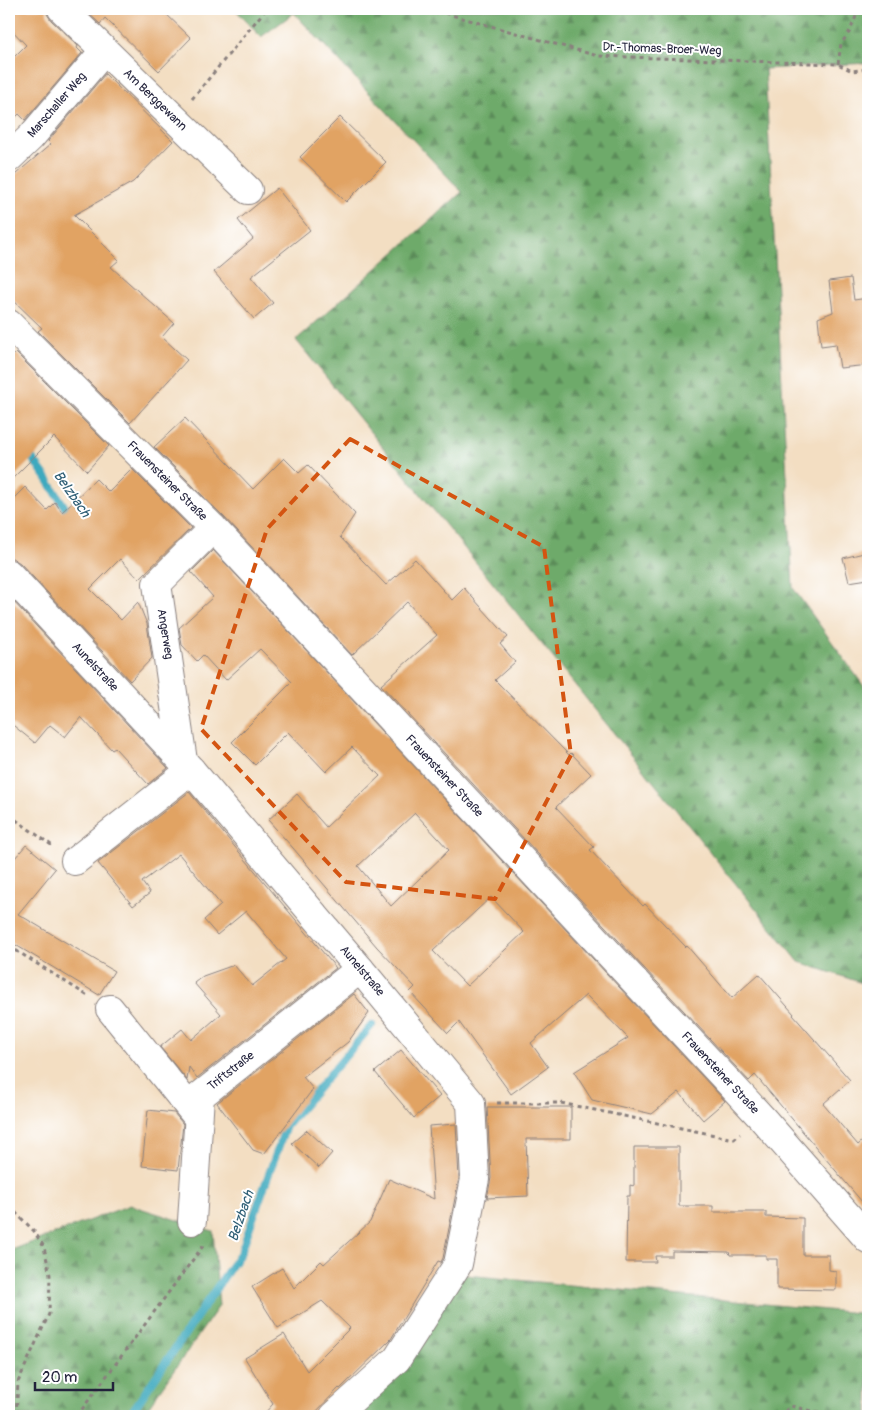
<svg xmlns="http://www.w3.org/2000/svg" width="877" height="1425" font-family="Pangolin,sans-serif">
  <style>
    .forest { fill: url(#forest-firs); stroke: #486652 }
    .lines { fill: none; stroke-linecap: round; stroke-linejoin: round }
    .stream { stroke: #3ea9be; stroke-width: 8 }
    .building { fill: #e1a364; fill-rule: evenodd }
    .minor-casing { stroke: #8a807e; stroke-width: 30 }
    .path { stroke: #8a807e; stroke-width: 3; stroke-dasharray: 4 4; stroke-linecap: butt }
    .minor { stroke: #fff; stroke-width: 28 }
    .marked { fill: none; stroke: #d45411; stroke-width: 4; stroke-dasharray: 10 6; stroke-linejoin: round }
    .labels { text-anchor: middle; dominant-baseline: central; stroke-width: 4; stroke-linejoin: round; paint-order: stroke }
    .street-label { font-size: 12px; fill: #22223b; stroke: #fff }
    .water-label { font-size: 14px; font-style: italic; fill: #2f5f76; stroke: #fff }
  </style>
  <defs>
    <pattern id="forest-firs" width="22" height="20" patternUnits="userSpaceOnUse" patternTransform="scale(1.25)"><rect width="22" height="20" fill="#6eaa6a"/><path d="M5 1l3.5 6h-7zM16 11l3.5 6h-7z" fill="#5a8a58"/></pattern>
  </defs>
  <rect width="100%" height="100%" fill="#fff"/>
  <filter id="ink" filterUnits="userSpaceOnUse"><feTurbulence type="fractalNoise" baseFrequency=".02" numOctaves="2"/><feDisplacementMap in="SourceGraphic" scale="10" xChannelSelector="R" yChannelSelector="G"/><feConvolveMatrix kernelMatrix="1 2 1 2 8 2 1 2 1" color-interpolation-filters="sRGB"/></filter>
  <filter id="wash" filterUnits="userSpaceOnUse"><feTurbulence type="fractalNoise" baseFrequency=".0096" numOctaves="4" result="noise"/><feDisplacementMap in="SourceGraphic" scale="20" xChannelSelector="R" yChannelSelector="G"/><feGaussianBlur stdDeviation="1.12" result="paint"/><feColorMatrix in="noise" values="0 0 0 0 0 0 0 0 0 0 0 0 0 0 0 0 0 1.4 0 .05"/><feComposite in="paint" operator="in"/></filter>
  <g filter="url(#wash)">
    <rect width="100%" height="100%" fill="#f3dec2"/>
    <g class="forest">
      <path d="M235,9H868V63L765,69L793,588L868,692V985L799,962L296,340L462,192L294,13L261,37Z"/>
      <path d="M130,1205L213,1231L219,1306L142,1416H9V1251Z"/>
      <path d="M446,1273L868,1314V1416H348Z"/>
    </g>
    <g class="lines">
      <g class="stream">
        <path d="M27,451L46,477L71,517"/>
        <path d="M129,1416L241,1252L286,1126L372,1025"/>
      </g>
    </g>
    <g id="blocks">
      <g class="building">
        <path d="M9,9H47V14L51,20L78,46L77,48L82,53L25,120L19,114L9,124V62L26,45L9,27Z"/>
        <path d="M84,9H161L191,38L159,71L105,18L100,24Z"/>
        <path d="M105,74L173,141L133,182L74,215L119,260L111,267L174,323L162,337L187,360L130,423L38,331L42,328L9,296V180L51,144L48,141Z"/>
        <path d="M340,117L386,162L346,202L300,157Z"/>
        <path d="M277,188L310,230L251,277L273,303L254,319L214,272L253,239L238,220Z"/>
        <path d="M851,278L854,300L868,298V365L840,368L836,344L821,346L818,318L833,312L829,281Z"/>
        <path d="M16,353L109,446L87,471L54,437L9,482V360Z"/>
        <path d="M185,418L253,489L284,458L299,473L308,465L355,514L340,537L386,585L415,559L452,600L464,588L508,637L500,644L515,662L495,680L569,755L571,753L591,774L556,807L594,847L590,850L643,906L645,904L686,947L687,946L732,998L759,974L794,1014L793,1015L850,1080L823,1104L858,1145L868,1136V1209L755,1075L749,1081L381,685L437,635L407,602L352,655L224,517L154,447Z"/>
        <path d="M132,469L191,528L139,579L120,559L90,589L121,620L138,602L147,624L152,658L130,681L20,563L9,556V503L25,487L47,510L55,502L62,512L96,479L109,492Z"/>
        <path d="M213,550L725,1101L703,1120L679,1092L652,1114L592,1100L574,1072L628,1038L586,995L531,1043L548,1067L511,1094L459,1022L448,1033L410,992L415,987L377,947L293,848L268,820L297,794L326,827L380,776L352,747L326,772L288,732L255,765L232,742L292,682L260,649L226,680L203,655L197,661L182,645L179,628L213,597L191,572ZM415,813L449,850L391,906L358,866ZM491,897L524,932L467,986L433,951Z"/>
        <path d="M868,552V579L849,582L843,558Z"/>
        <path d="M12,600L168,768L148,784L115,748L112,750L81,717L65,737L50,725L35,743L9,722V604Z"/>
        <path d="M189,792L336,968L197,1078L189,1067L187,1080L160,1047L182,1029L191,1040L221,1014L194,983L203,976L234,965L252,986L286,959L246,911L217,935L204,920L221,905L179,854L142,882L150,893L133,906L98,863Z"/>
        <path d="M26,845L55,869L18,914L114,971L99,995L9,941V865Z"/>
        <path d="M354,994L369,1013L348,1042L303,1077L313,1089L264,1154L253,1150L217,1103Z"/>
        <path d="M401,1050L440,1096L414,1118L375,1072Z"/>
        <path d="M487,1107H571V1139H526L528,1196L487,1198L491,1178Z"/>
        <path d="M148,1110L174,1113L183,1124L178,1170L142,1166Z"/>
        <path d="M456,1124L459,1178L443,1258L441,1262L438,1261L391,1339L340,1389L339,1388L312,1416H262L273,1404L245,1358L284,1334L307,1371L350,1328L322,1301L278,1328L252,1287L282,1268L294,1288L321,1261L324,1264L370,1222L389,1179L434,1199L429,1126Z"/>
        <path d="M307,1130L332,1153L319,1168L292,1143Z"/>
        <path d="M634,1147H679V1206H713V1212H766V1217L803,1218V1255H829V1270L836,1271V1290L777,1289V1259H766V1255H730L729,1252L672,1251V1256H655L656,1262H626L627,1196H630V1185L634,1186Z"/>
      </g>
    </g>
  </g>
  <g filter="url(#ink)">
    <use href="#blocks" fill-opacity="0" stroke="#8a807e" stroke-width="1"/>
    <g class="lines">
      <defs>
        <g id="minor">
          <path d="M62,9L248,190"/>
          <path d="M9,158L31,137L104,51"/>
          <path d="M9,324L213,528L761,1117L868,1239"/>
          <path d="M9,574L191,770L360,969L471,1103L475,1179L458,1264L397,1359L334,1416"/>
          <path d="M183,761L157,584L213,528"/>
          <path d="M75,861L191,770"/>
          <path d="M110,1009L198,1118"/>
          <path d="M192,1221L200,1096L360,969"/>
        </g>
      </defs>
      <use href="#minor" class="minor-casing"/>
      <g class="path">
        <path d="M430,9L598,56L838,64L852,71L868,69"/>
        <path d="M838,64L841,44L850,31L859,9"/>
        <path d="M192,99L266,9"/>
        <path d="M9,815L54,847"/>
        <path d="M9,946L88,996"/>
        <path d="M497,1103H561L734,1139L740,1134"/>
        <path d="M9,1211L12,1209L34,1231L44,1247L50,1275L49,1314L18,1382L16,1416"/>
        <path d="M77,1416L203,1246"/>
        <path d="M779,1416L791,1406L831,1416"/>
      </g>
      <use href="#minor" class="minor"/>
    </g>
  </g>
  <path class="marked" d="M350,439L544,547L571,755L495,899L346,882L201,729L267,529Z"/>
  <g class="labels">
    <g class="street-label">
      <text transform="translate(662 49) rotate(2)">Dr.-Thomas-Broer-Weg</text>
      <text transform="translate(155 100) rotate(44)">Am Berggewann</text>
      <text transform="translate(57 105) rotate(-49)">Marschaller Weg</text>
      <text transform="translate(167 481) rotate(45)">Frauensteiner Straße</text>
      <text transform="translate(165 634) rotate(81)">Angerweg</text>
      <text transform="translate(95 667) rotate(47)">Aunelstraße</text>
      <text transform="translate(444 776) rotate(47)">Frauensteiner Straße</text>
      <text transform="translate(362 971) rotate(50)">Aunelstraße</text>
      <text transform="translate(231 1071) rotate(-38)">Triftstraße</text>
      <text transform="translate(720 1073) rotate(47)">Frauensteiner Straße</text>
    </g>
    <g class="water-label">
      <text transform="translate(72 494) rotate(55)">Belzbach</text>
      <text transform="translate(241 1216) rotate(-71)">Belzbach</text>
    </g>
  </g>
  <rect width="877" height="1425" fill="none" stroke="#fff" stroke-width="30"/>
  <path d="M35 1382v8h78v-8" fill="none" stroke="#22223b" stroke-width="2.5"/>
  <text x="42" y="1382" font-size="15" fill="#22223b" stroke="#ffffff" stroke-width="4" paint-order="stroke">20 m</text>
</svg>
